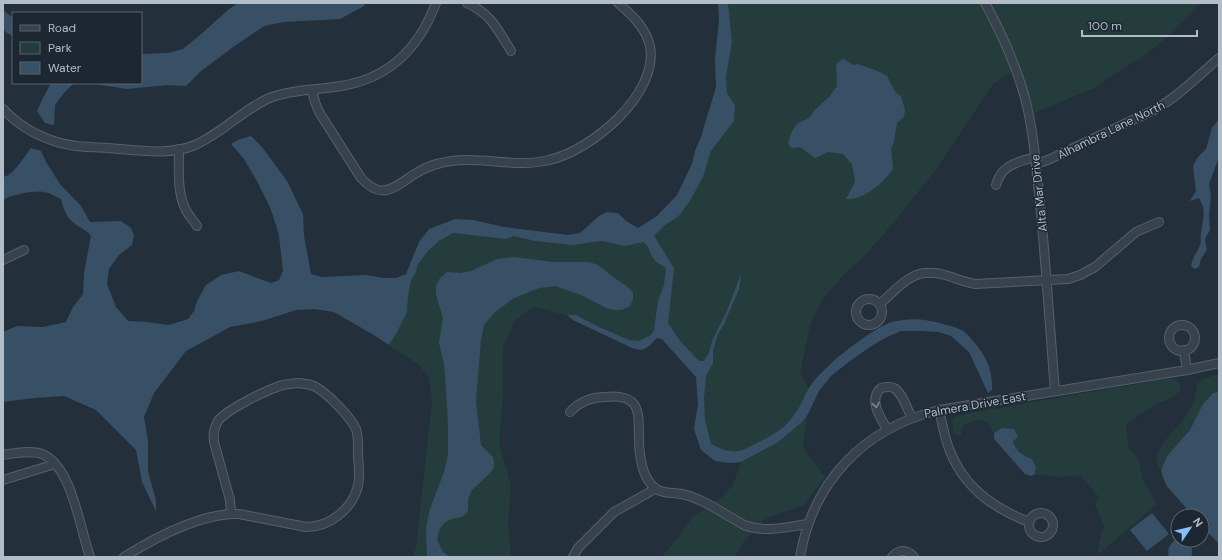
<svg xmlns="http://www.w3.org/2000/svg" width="1222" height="560" font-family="'DM Sans',sans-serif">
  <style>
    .green { fill: #253c3d }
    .water { fill: #385065 }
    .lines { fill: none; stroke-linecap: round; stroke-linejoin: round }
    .street-casing { stroke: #55606a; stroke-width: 10 }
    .street { stroke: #37424c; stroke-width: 8 }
    .oneway { stroke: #7b8690 }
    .labels { text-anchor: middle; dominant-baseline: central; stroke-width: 3; stroke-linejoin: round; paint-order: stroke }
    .street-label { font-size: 12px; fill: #b2bdc7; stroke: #1c2731 }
  </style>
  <rect width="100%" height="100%" fill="#23303c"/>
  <g class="green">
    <path d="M728,3H1201L1196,8L1172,33L1148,53L1122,69L1094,88L1034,113L1020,66L993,84L937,168L889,228L864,256L842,277L823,299L810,325L800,373L808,388V414L803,441L804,449L825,477L804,505L764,519L742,544L735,557H662L694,516L722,497L733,485L741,462L730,463L715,461L701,450L694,429L698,404L696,377L661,339L657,338L649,346L642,350L632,348L573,320L567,315L532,307L514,322L503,348V394L499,443L511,486L508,524L511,557H413L416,547L432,401L429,377L418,364L389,345L396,334L407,312L408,297L411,281L416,272L418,264L428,251L439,241L453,233L506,239L513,236L535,241L572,245L601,241L625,246L654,236L665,225L678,217L690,201L703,177L711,151L734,121L735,105L727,93L726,76L732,42Z"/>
    <path d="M1219,374V392L1213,393L1203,404L1190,430L1167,456L1161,471C1160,468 1157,465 1157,462C1155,446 1178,428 1186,416C1193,407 1196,396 1197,384L1203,379Z"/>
    <path d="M1167,379H1176L1180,384V391L1173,397L1156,404L1126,424L1128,447L1139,461L1143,481L1157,504L1100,553L1098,551L1099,542L1104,526L1095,505L1098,496L1080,475L1059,477L1035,474L1036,467L1032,459L1024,455L1014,447L1013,441L1002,428L994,433C992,430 991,426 989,424C980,416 969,422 961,427V435L958,436L954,433L952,421L955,417L970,413Z"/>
  </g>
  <g class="water">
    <path d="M238,3H365L364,6L340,19L284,22L264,26L236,45L201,71L186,86L167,85L127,89L94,84L79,83L72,85L63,94L55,105L54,125L45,123L37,111L42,100L51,83H141V54L168,53L183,49L200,35L228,10Z"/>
    <path d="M718,3H728L732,42L726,77L727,93L735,105L734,121L711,151L703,177L690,201L678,217L665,225L654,236L674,268L668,323L680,341L699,361H704L709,353L712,341L727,311L741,274L739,289L724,324L718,334L713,350V363L706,376L704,398L705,420L711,444C719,448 729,453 739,451C747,449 773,435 780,430C789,423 796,413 801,404C804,399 805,393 809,388C822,367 866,333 889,323C893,321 899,321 903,320C922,317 940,323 957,328C965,331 968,335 973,341C986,355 993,371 992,390L988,393L969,352L951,336L939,332L921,331H901L887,337L873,345L850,361L831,376L819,391L808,414L802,422L778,442L741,462L730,463L715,461L701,450L694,429L698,404L696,377L662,339L657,338L649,346L642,350L632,348L573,320L567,315H576L599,327L629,340L639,341L651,335L654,330L658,301L664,285L666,268C662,265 655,262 653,258C649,252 650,246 643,242L625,246L601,241L572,245L535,241L513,236L506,239L453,233L439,241L428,251L418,264L416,272L411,281L408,297L407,312L396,334L389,345L377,337L334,312L315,309L296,310L262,321L230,327L186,351L154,393L144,417L148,441V472L156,500V511L142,482L136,450L96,410L64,396L34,398L3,402V332L17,326L43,327L66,322L73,307L83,294L84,273L91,236C85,228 79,228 73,222C66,217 63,207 61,199C56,197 49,192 43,192C34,190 11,195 3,200V177C13,176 24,157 31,148L41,151L46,162L60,184L81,206L90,222L121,221L131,228L134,235L132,245L119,255L109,269L107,284L116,307L128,321L147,322L169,325L188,319L194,311L197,301L206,285L221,275L239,271L271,283L279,280L283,271L279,236L276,225L270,207L257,181L244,159L231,144L238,140L251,136L262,147L287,181L303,214L304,236L311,274L321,277L366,275L384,278H396L406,274L419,242L429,229L455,219L473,220L504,227L568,235L580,233L599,216L607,212L618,213L626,221L638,228L657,216L677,195L692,164L695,151L701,137L716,87L715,59L719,20Z"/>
    <path d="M3,10L13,18V36L7,33L3,29Z"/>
    <path d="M843,59L854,65L858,64L880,72L887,76L896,93L901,96L905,110L904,117L897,123L894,142L891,149L893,169C883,183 865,200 846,199L855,182L852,164L843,154L828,152L815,158L800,147L791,148L788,143L792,131L798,123L809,118L815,110L830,96L837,86L836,64Z"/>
    <path d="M1219,119V157L1209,184L1211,195L1209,215L1210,230L1205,239L1207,250L1201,259L1199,267L1195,269L1191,266C1192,258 1197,253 1200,245C1202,241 1200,237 1201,233C1203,219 1207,211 1199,198L1190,201L1196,191L1193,166L1198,157L1206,149L1212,128Z"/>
    <path d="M514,257L553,262H589L598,265L613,277L628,287L633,293V299L630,306L621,310H614L606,308L581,295L555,286L539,288L514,298L495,312L484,325L481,339L476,401L481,445L493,457L494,463L493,469L490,473L472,490L468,499V510L466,514L461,517L451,519L444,523L439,530L437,540L443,552L450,557H427L426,527L430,509L444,472L448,454V425L446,390L444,364L439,343L443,318L436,295V286L440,278L447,272L460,273L471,271L497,259Z"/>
    <path d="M1219,392V544L1202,526V516H1193L1166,485L1161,471L1167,456L1190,430L1203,404L1213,393Z"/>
    <path d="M1002,428L1014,429L1018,437L1013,441C1015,451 1023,455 1032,459L1036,467L1035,474L1031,476L1025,474L994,439V433Z"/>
    <path d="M1152,513L1169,534L1147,551L1130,530Z"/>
    <path d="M1175,540C1186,538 1195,545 1191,557H1169C1167,550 1169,545 1175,540Z"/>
  </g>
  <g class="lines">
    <defs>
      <g id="street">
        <path d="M467,3C491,14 498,30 511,51"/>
        <path d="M985,3C1002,34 1016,65 1025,98C1034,132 1036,168 1040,203C1046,266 1050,329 1055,391"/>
        <path d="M312,90L315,102L319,112L361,178C381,200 393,189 413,175C421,170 431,165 441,163C476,154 513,169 549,160C591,151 659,94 650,46C646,28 632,15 618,3"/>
        <path d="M3,109C17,124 35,135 54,141C71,147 90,147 108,148C136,150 168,156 195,145C223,133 244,108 272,97C295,89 318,90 341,86C390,78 419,48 436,3"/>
        <path d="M179,149C179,167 177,192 185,208C188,215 193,220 197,226"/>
        <path d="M1036,164L1048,160L1154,110C1179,96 1198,76 1219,58"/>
        <path d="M996,185C1001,165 1018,162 1035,157"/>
        <path d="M3,260L24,250"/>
        <circle cx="869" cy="312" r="13"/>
        <path d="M880,304C901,285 913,266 945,275C955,278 964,282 975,284L1068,279L1080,275L1095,267L1136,232L1159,222"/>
        <circle cx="1182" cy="338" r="13"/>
        <path d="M1184,350L1187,370"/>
        <path d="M299,383C304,384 309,384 314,386C326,392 350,416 356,429C359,438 358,447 358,456C359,466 360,477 358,486C352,509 330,527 306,527L239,514H231L230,500L214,442C213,435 214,428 218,421C226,410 263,392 277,387C284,384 291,384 299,383Z"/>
        <path d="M939,410C942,422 944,434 948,446C962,486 991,507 1029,522"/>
        <path d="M570,412C580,401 592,397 606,397C615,396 625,396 632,402C641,411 638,426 639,437C639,453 641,477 655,488C662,494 673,492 682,494C704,499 724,514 744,525C765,533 786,527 808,524"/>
        <path d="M887,429C880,417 868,400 881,388C885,387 890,386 894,388C903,394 907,409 912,418"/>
        <path d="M3,455C15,453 31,450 42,454C72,466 80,529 90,557"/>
        <path d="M3,480L55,464"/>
        <circle cx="1041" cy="525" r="12"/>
        <path d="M124,557C153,539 196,516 231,514"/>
        <path d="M573,557L578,548L614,512L655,489"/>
        <path d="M800,557C813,481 864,428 939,410L1187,370L1219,363"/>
        <path d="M892,557C899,549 907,549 914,557"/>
      </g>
    </defs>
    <use href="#street" class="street-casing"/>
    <use href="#street" class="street"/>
  </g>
  <defs><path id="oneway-chevron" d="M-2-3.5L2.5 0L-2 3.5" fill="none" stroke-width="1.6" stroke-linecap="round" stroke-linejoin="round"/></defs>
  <use class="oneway" href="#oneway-chevron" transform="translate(876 405) rotate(80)"/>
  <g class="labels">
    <g class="street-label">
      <text transform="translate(1111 130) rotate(-26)">Alhambra Lane North</text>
      <text transform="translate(1039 193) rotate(-96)">Alta Mar Drive</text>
      <text transform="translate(975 405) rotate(-10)">Palmera Drive East</text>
    </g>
  </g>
  <rect width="1222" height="560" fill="none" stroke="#b2bdc7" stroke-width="8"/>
  <rect x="12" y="12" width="130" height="72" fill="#1c2731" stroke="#58636d"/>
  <rect x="20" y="25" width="20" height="6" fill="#37424c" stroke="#58636d"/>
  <text x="48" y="32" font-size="12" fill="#b2bdc7">Road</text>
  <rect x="20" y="42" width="20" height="12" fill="#253c3d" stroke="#58636d"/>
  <text x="48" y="52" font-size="12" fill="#b2bdc7">Park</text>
  <rect x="20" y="62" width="20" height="12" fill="#385065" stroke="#58636d"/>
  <text x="48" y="72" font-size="12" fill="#b2bdc7">Water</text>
  <g transform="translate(1190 528) rotate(55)"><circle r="19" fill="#1c2731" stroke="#58636d"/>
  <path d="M0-3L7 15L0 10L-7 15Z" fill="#88bef7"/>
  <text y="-6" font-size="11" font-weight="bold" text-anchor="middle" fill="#b2bdc7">N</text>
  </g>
  <path d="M1082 30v6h115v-6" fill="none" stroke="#b2bdc7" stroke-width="2"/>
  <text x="1088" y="30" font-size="12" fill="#b2bdc7" stroke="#1c2731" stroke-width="3" paint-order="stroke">100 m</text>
</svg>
